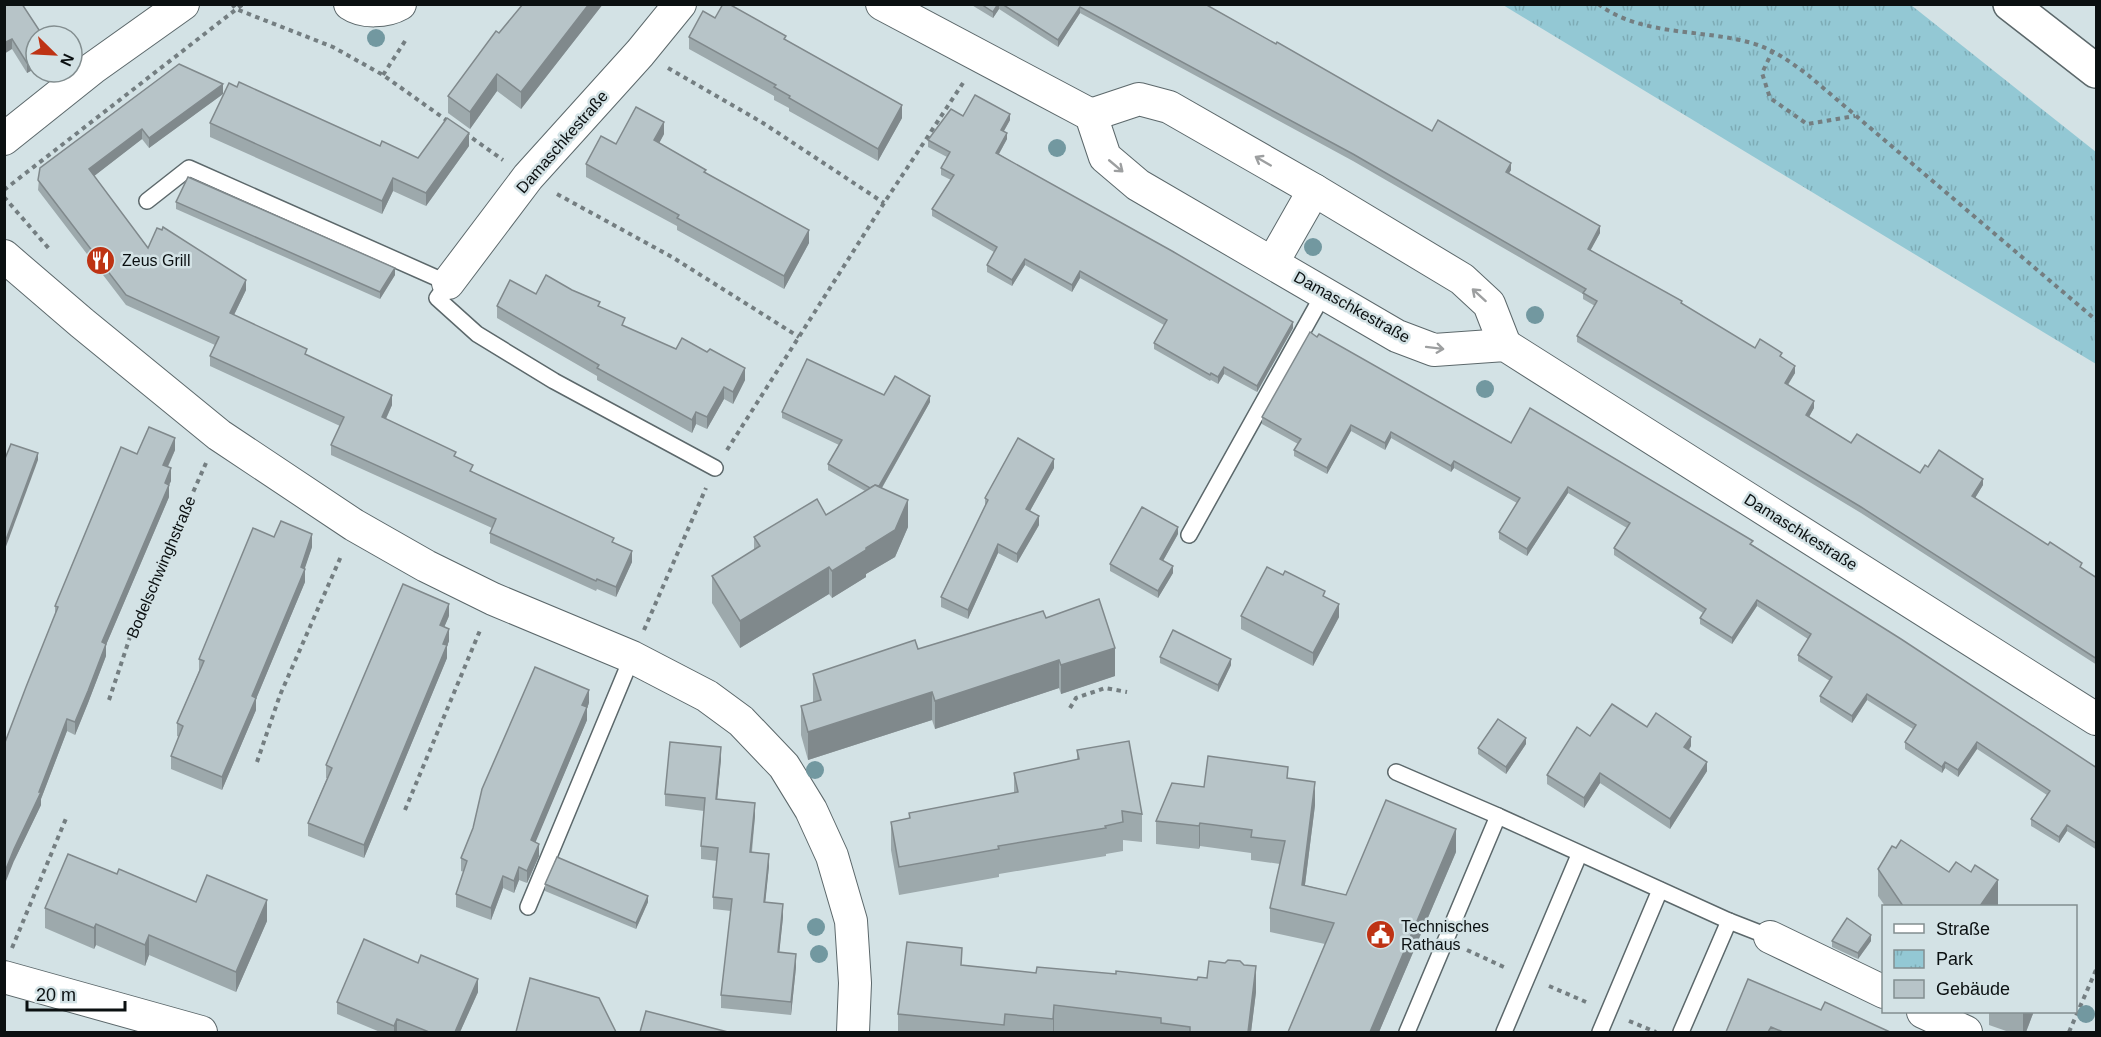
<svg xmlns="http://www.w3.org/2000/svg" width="2101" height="1037" font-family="Helvetica,sans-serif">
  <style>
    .park { fill: url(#park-tufts) }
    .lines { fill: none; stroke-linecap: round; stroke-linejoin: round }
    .lane-casing { stroke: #5c686b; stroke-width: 18 }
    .street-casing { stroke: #5c686b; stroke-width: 34 }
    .secondary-casing { stroke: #5c686b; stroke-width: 36 }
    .path { stroke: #747e81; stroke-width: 4; stroke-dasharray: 4.5 4.5; stroke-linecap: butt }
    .lane { stroke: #fff; stroke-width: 15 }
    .street { stroke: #fff; stroke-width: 32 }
    .secondary { stroke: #fff; stroke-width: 33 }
    .tree { fill: #7298a0 }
    .wall { fill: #9da9ac }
    .shaded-wall { fill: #80898c }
    .building { fill: #b7c4c8; stroke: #80898c; stroke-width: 1.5 }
    .oneway { stroke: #9d9fa0 }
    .labels { text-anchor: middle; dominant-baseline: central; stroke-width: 5; stroke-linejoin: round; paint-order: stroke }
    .street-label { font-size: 16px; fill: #0b1011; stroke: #d3e2e5 }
    .poi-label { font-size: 16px; fill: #0b1011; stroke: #d3e2e5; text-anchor: start }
  </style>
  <defs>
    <pattern id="park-tufts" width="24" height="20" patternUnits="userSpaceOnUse" patternTransform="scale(1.5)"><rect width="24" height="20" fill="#93c8d4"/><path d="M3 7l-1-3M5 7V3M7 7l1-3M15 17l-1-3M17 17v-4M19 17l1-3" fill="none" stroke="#7dabb5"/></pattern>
  </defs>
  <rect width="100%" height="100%" fill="#d3e2e5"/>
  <path class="park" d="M1503,5H1911L2096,152V364Z"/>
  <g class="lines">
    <defs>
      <g id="lane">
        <path d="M147,201L189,168L448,283L437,298L477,334L554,381L715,468"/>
        <path d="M1189,535L1324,293"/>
        <path d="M1396,772L1498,816"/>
        <path d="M528,907L632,657"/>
        <path d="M1407,1032L1498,816L1729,921L1770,937"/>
        <path d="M1504,1032L1579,855"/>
        <path d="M1600,1032L1660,890"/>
        <path d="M1681,1032L1729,921"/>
      </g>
      <g id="street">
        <path d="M350,4C363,13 386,12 400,4"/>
        <path d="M882,4L1091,115L1105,157L1138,185L1397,336L1434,350L1505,345L2096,719"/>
        <path d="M1091,115L1139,99L1169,107L1314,190L1462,279L1489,304L1505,345"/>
        <path d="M4,139L93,68L183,4"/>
        <path d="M4,256L82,323L219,435L354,525L426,566L493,599L632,657L707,696L741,721L784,766L811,810L832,856L851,921L855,983L853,1032"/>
        <path d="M1273,262L1314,190"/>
        <path d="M448,283L528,177L640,53L680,4"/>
        <path d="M1770,937L1884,992"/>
        <path d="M4,977L201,1032"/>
        <path d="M1923,1012L1966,1032"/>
      </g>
      <path id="secondary" d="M2010,4L2096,71"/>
    </defs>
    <use href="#lane" class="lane-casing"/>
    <use href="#street" class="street-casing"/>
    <use href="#secondary" class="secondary-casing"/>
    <g class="path">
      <path d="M232,4L236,9L333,47L383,75L449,122"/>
      <path d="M1598,4C1641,36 1699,29 1748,42C1772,48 1789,61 1808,75L2096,320"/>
      <path d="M1773,50L1762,73L1770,98L1807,124L1855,116"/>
      <path d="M668,68L763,123L884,203"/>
      <path d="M383,75L407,38"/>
      <path d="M465,133L503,160"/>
      <path d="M4,190L243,4"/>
      <path d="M557,194L672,257L799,337"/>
      <path d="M4,197L51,251"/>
      <path d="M727,450L884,203L963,83"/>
      <path d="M644,630L706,488"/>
      <path d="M109,700L133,628L206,463"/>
      <path d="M1070,708L1076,698L1105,688L1127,692"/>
      <path d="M257,762L280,695L342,554"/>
      <path d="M405,810L481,628"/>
      <path d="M12,948L67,816"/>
      <path d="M1467,950L1506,968"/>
      <path d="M1549,986L1586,1002"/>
      <path d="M1629,1021L1656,1032"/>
      <path d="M2069,1032L2096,970"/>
    </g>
    <use href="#lane" class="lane"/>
    <use href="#street" class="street"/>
    <use href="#secondary" class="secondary"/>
  </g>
  <g class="tree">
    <circle cx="376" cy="38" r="9"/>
    <circle cx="1057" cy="148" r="9"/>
    <circle cx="1313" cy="247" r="9"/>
    <circle cx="1535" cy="315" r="9"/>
    <circle cx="1485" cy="389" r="9"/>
    <circle cx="815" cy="770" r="9"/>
    <circle cx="816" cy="927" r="9"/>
    <circle cx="819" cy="954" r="9"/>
    <circle cx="2086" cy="1014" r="9"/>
  </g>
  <g class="wall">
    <path d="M4,4L36,36V68L27,73L12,49Z"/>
    <path d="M523,4H603L521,109L497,91L470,129L448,113V96Z"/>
    <path d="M970,4H1205L1432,131L1511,170L1509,173L1600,233L1590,250L1755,348L1782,358L1795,373L1788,385L1814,408L1809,417L1851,443L1920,473L1928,467L1983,485L1975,498L2097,578V665L1861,513L1577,342V336L1595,306L1583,299V294L1353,161L1080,13L1058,47L999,9L993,18Z"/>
    <path d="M715,18L786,41L902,118L878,161L789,111V108L774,100V96L689,49V37Z"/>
    <path d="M223,94L149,148L142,139L94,176L148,248L246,290L234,315L307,355L392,405L386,419L456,457L473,472L614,543L632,562L616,597L597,589L596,591L490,543V533L492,528L331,455V445L340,426L210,366V356L215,345L126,305L38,190L40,168Z"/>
    <path d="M963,116L1010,120L1004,131L1007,139L999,154L1293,328L1257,392L1224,374L1218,384L1211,380L1210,381L1154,349V343L1164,325L1080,278L1072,292L1025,265L1012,286L987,272V265L994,252L932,216V209L951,180L941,175V168L947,157L928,147V140Z"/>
    <path d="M210,123L380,146L418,158L469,146L426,206L393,191L382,214L210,137Z"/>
    <path d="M664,134L659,143L706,173L809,243L784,289L677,230V226L586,177V164Z"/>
    <path d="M176,202L395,275L380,299L176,209Z"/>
    <path d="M536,294L600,307L625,327L745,380L733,404L724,399L707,429L696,424L692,433L597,380V376L497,318V306Z"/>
    <path d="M1317,337L1511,443L1753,545L2097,768V850L2067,831L2059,843L2031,826V819L2047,795L1977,749L1958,777L1945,768L1942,773L1905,749V742L1913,729L1867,700L1852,723L1820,702V696L1830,681L1798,661V655L1808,639L1757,606L1732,644L1700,624V618L1703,613L1614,555V548L1627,528L1568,493L1527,556L1499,539V532L1517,503L1454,468L1451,472L1391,438L1385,450L1351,431L1327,474L1294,456V450L1298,444L1262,424V417Z"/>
    <path d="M884,395L930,402L882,488L908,527L895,557L866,574V577L832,598L829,594L740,648L712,603V576L754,550V537L826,515L865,491L828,470V464L839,445L782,418V412Z"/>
    <path d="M175,450L168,467L171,481L169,485V497L106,645V656L88,703L75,735L67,731L41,799V805L14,861L55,615V606L137,454Z"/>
    <path d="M1054,468L1030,511L1039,525L1017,563L998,553L968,619L941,607V597L985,506V498Z"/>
    <path d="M1178,534L1163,561L1173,573L1158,598L1110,571V564Z"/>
    <path d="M274,537L312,547L304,569L305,582L256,699V710L222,790L171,769V756L179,737L177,736V723L199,671V659Z"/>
    <path d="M1325,597L1339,617L1313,666L1241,629V616Z"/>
    <path d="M449,616L444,627L449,641L447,646V658L364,858L308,836V823L327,778H326V765Z"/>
    <path d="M1046,618L1115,676L1061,694L1059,688L935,729L932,720L808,760L801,735V706L813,703V674L918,649Z"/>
    <path d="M1160,657L1231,665L1218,692L1160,663Z"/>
    <path d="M589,703L587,708V720L535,842L539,856L527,883L519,880L514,893L503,888L491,920L456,907V894L464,872L461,871V858Z"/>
    <path d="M1647,727L1691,746L1689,750L1707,771L1670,829L1600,783L1584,808L1547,784V775L1590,736Z"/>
    <path d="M1526,744L1506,774L1478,754V748Z"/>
    <path d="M1077,750L1142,814V842L1123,840V851L1106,854V856L999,874V877L899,895L891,850V822L909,818V813L1014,793V773L1077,760Z"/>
    <path d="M721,759L717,799L755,816L752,852L769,866L765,902L783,917L779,953L796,967L791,1015L721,1008V995L731,911L713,909V897L717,861L701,859V846L704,811L665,806V794Z"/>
    <path d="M1288,779L1315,805L1305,885L1346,895L1456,852L1379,1032H1288L1325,944L1270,932V908L1280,864L1251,860V853L1200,846L1199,849L1156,844V821L1204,787Z"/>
    <path d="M1878,869L1998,906H1885L1878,896Z"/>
    <path d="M117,874L196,902L267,921L236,992L149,955L145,966L96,945L94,949L45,928V908Z"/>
    <path d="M545,884L648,902L636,929L545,891Z"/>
    <path d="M1832,941H1871L1858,959L1832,947Z"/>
    <path d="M418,963L478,992L460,1032H380L337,1014V1002Z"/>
    <path d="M962,965L1036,973L1256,992L1251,1032H1065L1054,1031V1032H898V1014Z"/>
    <path d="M1821,1010L1890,1032H1726Z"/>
    <path d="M1989,1011H2034L2026,1032H2009L1989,1025Z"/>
  </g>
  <g class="shaded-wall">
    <path d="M589,4H603L521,109V92Z"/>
    <path d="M998,4H999V9L993,18V12Z"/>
    <path d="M1080,7V13L1058,47V40Z"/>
    <path d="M12,39V49L4,54V43Z"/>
    <path d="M36,57V68L27,73V63Z"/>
    <path d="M497,74V91L470,129V112Z"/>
    <path d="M223,84V94L149,148V138Z"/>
    <path d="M902,105V118L878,161V149Z"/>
    <path d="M1010,114V120L1001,136V130Z"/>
    <path d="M664,122V134L654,153V140Z"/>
    <path d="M142,129V139L89,180V169Z"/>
    <path d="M469,133V146L426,206V193Z"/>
    <path d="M1007,133V139L996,159V153Z"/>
    <path d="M1511,163V170L1506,178V172Z"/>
    <path d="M393,178V191L382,214V201Z"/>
    <path d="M1600,226V233L1588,255V249Z"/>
    <path d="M809,230V243L784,289V276Z"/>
    <path d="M1025,259V265L1012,286V280Z"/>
    <path d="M395,268V275L380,299V292Z"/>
    <path d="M1080,271V278L1072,292V285Z"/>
    <path d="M246,280V290L230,323V313Z"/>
    <path d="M1293,322V328L1257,392V386Z"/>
    <path d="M1795,366V373L1785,389V383Z"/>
    <path d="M1224,367V374L1218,384V377Z"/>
    <path d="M745,368V380L733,404V392Z"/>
    <path d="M724,387V399L707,429V417Z"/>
    <path d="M392,395V405L382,427V417Z"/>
    <path d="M930,396V402L876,498V491Z"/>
    <path d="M1814,401V408L1806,422V415Z"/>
    <path d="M696,412V424L692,433V420Z"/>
    <path d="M1351,425V431L1327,474V468Z"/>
    <path d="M1391,432V438L1385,450V443Z"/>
    <path d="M175,438V450L163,477V465Z"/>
    <path d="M38,453V460L4,552V545Z"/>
    <path d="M1054,459V468L1026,518V509Z"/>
    <path d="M1454,461V468L1451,472V466Z"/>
    <path d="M171,468V481L169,485V497L106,645V656L88,703L75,735V722L102,642Z"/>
    <path d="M1983,479V485L1972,503V496Z"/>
    <path d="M1568,487V493L1527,556V549Z"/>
    <path d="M908,500V527L895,557L866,574V577L832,598V571L866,548Z"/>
    <path d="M1039,516V525L1017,563V554Z"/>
    <path d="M1178,527V534L1160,566V559Z"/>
    <path d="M312,534V547L304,571L305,569V582L256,699V710L222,790V777Z"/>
    <path d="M998,544V553L968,619V610Z"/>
    <path d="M632,551V562L616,597V587Z"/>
    <path d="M1173,566V573L1158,598V591Z"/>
    <path d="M829,567V594L740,648V621Z"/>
    <path d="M1757,600V606L1732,644V638Z"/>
    <path d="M449,604V616L440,637V625Z"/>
    <path d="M1339,604V617L1313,666V653Z"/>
    <path d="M449,629V641L447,646V658L364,858V845Z"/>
    <path d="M1115,648V676L1061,694V665Z"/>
    <path d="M1231,659V665L1218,692V685Z"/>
    <path d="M1059,660V688L935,729V701Z"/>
    <path d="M589,690V703L587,708V720L531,853V840L582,705Z"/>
    <path d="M932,692V720L808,760V732Z"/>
    <path d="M1867,694V700L1852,723V716Z"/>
    <path d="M67,719V731L41,799V805L14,861L4,886V874L14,849L39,792Z"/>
    <path d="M1691,737V746L1684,756V747Z"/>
    <path d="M1526,738V744L1506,774V767Z"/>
    <path d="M1977,742V749L1958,777V770Z"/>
    <path d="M721,747V759L716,812V799Z"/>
    <path d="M1707,762V771L1670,829V819Z"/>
    <path d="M1945,762V768L1942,773V767Z"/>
    <path d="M1600,773V783L1584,808V798Z"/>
    <path d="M1315,782V805L1302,908V885Z"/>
    <path d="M755,803V816L750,864V852Z"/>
    <path d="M1200,823V846L1199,849V826Z"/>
    <path d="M2067,825V831L2059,843V837Z"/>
    <path d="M1456,829V852L1379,1032H1370Z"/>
    <path d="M539,844V856L527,883V871Z"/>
    <path d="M769,854V866L764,915V902Z"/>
    <path d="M519,867V880L514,893V881Z"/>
    <path d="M503,876V888L491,920V908Z"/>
    <path d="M1998,880V906H1980Z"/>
    <path d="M648,896V902L636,929V923Z"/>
    <path d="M267,900V921L236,992V972Z"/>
    <path d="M783,904V917L778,965V952Z"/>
    <path d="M96,924V945L94,949V928Z"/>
    <path d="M149,935V955L145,966V945Z"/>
    <path d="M1871,935V941L1858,959V953Z"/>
    <path d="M796,954V967L791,1015V1002Z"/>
    <path d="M1256,966V992L1251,1032H1248Z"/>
    <path d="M478,979V992L460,1032H455Z"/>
    <path d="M1054,1005V1032H1053V1019Z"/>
    <path d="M2023,1011H2034L2026,1032H2023Z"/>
    <path d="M397,1019V1032H394V1026Z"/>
  </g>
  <g class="building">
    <path d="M4,4H22L43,36H36V57L27,63L12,39L4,43Z"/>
    <path d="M523,4H589L521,92L497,74L470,112L448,96L496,31L499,33Z"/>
    <path d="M723,4H729L786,36L784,39L902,105L878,149L789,98L790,96L774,87L776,85L689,37L703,11L715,18Z"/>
    <path d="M981,4H998L993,12Z"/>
    <path d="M1002,4H1205L1276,44L1277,42L1432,131L1438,120L1511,163L1506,172L1600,226L1588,249L1682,301L1681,303L1755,348L1760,339L1782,353L1780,356L1795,366L1785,383L1814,401L1806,415L1851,443L1857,434L1920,473L1925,465L1928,467L1939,450L1983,479L1972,496L2048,545L2050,542L2082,563L2080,567L2097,578V659L1861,507L1577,336L1597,301L1583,293L1586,289L1353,154L1080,7L1058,40Z"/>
    <path d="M179,64L223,84L149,138L142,129L89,169L148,248L157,228L162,230L163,227L246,280L230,313L307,349L305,354L392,395L382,417L456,452L454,456L473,465L470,471L614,538L612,542L632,551L616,587L597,579L596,581L490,533L496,519L331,445L344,417L210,356L219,337L126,295L38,180L40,168Z"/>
    <path d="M239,82L380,146L382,141L418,158L447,118L469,133L426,193L393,178L382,201L210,123L229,83L237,87Z"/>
    <path d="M975,95L1010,114L1001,130L1007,133L996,153L1172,251L1293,322L1257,386L1224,367L1218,377L1211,373L1210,375L1154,343L1167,320L1080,271L1072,285L1025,259L1012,280L987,265L997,247L932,209L954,175L941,168L950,152L928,140L951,109L963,116Z"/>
    <path d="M636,107L664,122L654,140L706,170L704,172L809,230L784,276L677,218L679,215L586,164L601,136L616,144Z"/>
    <path d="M188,177L395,268L380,292L176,202Z"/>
    <path d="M546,275L572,290L600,302L598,306L625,318L622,325L676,349L682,338L707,352L710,349L745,368L733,392L724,387L707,417L696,412L692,420L597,368L599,365L497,306L510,280L536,294Z"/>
    <path d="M1310,332L1317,337L1319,334L1511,443L1530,408L1753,541L1750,544L1901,639L2097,768V844L2067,825L2059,837L2031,819L2050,791L1977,742L1958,770L1945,762L1942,767L1905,742L1916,725L1867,694L1852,716L1820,696L1832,677L1798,655L1811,634L1757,600L1732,638L1700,618L1706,609L1614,548L1630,523L1568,487L1527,549L1499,532L1520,498L1454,461L1451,466L1391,432L1385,443L1351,425L1327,468L1294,450L1301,439L1262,417Z"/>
    <path d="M807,359L884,395L895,376L930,396L879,486L875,485L870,488L828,464L842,440L782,412Z"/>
    <path d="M149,427L175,438L163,465L171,468L165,483L169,485L102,642L106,644L88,691L75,722L67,719L39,792H41L14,849L4,874V745L26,687L58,607L55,606L121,447L137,454Z"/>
    <path d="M1018,438L1054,459L1026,509L1039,516L1017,554L998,544L968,610L941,597L988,500L985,498Z"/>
    <path d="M11,444L38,453L4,545V461Z"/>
    <path d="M875,485L908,500L895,530L866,548V550L832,571L829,567L740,621L712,576L760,546L754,537L817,499L826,515Z"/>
    <path d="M1142,507L1178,527L1160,559L1173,566L1158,591L1110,564Z"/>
    <path d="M281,521L312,534L301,567L305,569L252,696L256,698L222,777L171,756L183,726L177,723L204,661L199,659L253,528L274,537Z"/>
    <path d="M1267,567L1283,575L1285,571L1325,591L1323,596L1339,604L1313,653L1241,616Z"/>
    <path d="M403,584L449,604L440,625L449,629L443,644L447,645L364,845L308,823L332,768L326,765Z"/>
    <path d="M1099,599L1115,648L1061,665L1059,660L935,701L932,692L808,732L801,706L821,700L813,674L915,640L918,649L1043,611L1046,618Z"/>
    <path d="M1173,630L1231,659L1218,685L1160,657Z"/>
    <path d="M535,667L589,690L582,705L587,707L531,840L539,844L527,871L519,867L514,881L503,876L491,908L456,894L467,861L461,858L473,828L482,789Z"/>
    <path d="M1612,704L1647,727L1656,713L1691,737L1684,747L1707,762L1670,819L1600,773L1584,798L1547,775L1577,727L1590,736Z"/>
    <path d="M1498,719L1526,738L1506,767L1478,748Z"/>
    <path d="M1129,741L1142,814L1122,811L1123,822L1105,826L1106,828L998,846L999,849L899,867L891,822L910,818L909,813L1018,792L1014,773L1079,759L1077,750Z"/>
    <path d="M670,742L721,747L716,799L755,803L750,852L769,854L764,902L783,904L778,952L796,954L791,1002L721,995L732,899L713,897L718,848L701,846L705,798L665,794Z"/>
    <path d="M1208,756L1288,767L1287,778L1315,782L1302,885L1346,895L1386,800L1456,829L1370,1032H1288L1334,923L1270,908L1285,841L1251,837L1252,830L1200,823L1199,826L1156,821L1172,783L1204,787Z"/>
    <path d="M1901,840L1949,872L1956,862L1971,872L1975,865L1998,880L1980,906H1903L1878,869L1892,846L1896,848Z"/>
    <path d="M68,854L117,874L119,869L196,902L207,875L267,900L236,972L149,935L145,945L96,924L94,928L45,908Z"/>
    <path d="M557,857L648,896L636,923L545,884Z"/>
    <path d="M1847,918L1871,935L1858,953L1832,941Z"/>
    <path d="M364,939L418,963L421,955L478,979L455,1032H429L397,1019L394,1026L337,1002Z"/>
    <path d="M907,942L962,948L961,965L1036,973L1037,967L1116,974V971L1197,980L1198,977L1207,978L1209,961L1225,963L1228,960L1240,961L1244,965L1256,966L1248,1032H1190V1027L1161,1023V1018L1054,1005L1053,1019L1005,1014L1004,1025L898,1014Z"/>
    <path d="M530,978L599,998L616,1032H516Z"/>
    <path d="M1748,979L1821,1010L1825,1002L1890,1032H1783L1771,1027L1768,1032H1726Z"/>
    <path d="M646,1011L728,1032H640Z"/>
  </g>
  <defs><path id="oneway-shaft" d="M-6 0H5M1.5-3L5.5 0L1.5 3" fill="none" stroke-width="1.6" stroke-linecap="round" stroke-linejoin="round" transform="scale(1.5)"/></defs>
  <g class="oneway">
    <use href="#oneway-shaft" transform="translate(1263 161) rotate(-150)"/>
    <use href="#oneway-shaft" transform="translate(1116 166) rotate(40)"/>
    <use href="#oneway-shaft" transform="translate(1479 295) rotate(-138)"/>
    <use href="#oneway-shaft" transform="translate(1435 348) rotate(7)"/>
  </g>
  <defs>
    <symbol id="restaurant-disc" viewBox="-11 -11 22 22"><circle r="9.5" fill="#be3314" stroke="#d3e2e5"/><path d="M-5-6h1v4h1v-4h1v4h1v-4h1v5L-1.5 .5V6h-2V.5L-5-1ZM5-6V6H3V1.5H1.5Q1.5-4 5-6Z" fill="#fff"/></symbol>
    <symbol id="civic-disc" viewBox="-11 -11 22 22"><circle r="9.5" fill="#be3314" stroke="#d3e2e5"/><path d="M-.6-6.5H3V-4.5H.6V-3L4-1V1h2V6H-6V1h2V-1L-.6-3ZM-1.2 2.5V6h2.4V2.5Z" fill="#fff"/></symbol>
  </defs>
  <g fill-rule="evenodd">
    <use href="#restaurant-disc" x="84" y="244" width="33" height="33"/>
    <use href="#civic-disc" x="1364" y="918" width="33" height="33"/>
  </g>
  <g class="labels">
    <g class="street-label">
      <text transform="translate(562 142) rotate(-49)">Damaschkestraße</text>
      <text transform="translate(1352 307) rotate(29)">Damaschkestraße</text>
      <text transform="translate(1801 532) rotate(32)">Damaschkestraße</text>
      <text transform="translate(161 567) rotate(-67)">Bodelschwinghstraße</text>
    </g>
    <g class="poi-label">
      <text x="122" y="260">Zeus Grill</text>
      <text x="1401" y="926">Technisches<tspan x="1401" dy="18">Rathaus</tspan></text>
    </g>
  </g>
  <rect width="2101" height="1037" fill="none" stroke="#0b1011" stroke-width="12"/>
  <rect x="1882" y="905" width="195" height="108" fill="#d3e2e5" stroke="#838e90" stroke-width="1.5"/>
  <rect x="1894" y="924" width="30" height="9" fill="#ffffff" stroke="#838e90" stroke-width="1.5"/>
  <text x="1936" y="935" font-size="18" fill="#0b1011">Straße</text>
  <rect x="1894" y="950" width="30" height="18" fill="url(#park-tufts)" stroke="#838e90" stroke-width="1.5"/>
  <text x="1936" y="965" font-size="18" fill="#0b1011">Park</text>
  <rect x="1894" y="980" width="30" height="18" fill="#b7c4c8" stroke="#838e90" stroke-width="1.5"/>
  <text x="1936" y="995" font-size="18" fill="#0b1011">Gebäude</text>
  <g transform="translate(54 54) rotate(114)"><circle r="28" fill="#d3e2e5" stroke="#838e90" stroke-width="1.5"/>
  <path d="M0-4.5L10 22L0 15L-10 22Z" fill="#be3314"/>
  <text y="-9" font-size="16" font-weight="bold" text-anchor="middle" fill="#0b1011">N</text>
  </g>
  <path d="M27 1001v9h98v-9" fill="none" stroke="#0b1011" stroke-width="3"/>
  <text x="36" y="1001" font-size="18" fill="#0b1011" stroke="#d3e2e5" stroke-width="4.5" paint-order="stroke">20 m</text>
</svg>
